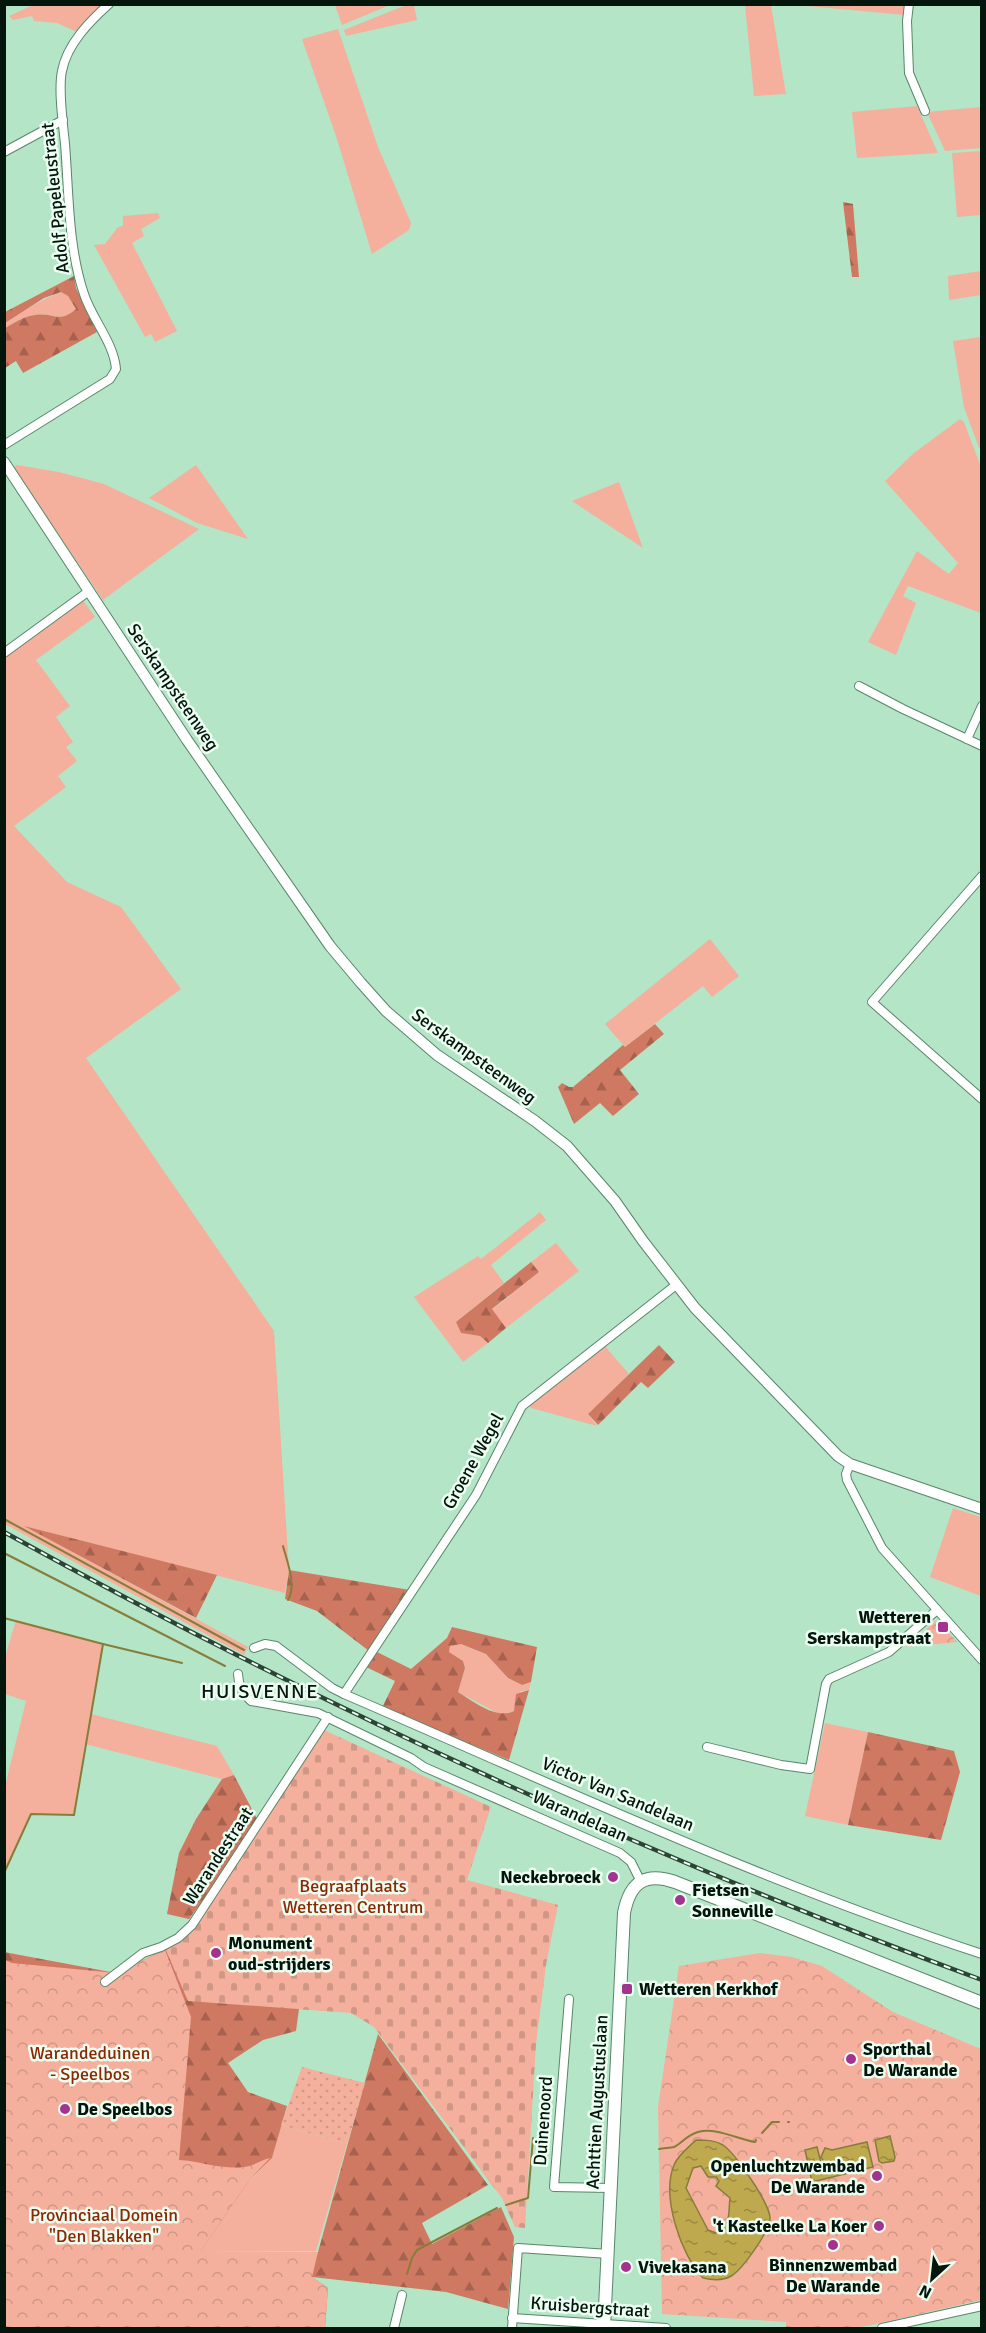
<svg xmlns="http://www.w3.org/2000/svg" width="986" height="2333" font-family="Signika,sans-serif">
  <style>
    .grass { fill: #f4b09d }
    .forest { fill: url(#forest-firs) }
    .cemetery { fill: url(#cemetery-stones) }
    .park { fill: url(#park-crowns) }
    .garden { fill: url(#garden-dots) }
    .water { fill: url(#water-ripples); stroke: #877d3a; stroke-width: 1.5; fill-rule: evenodd }
    .lines { fill: none; stroke-linecap: round; stroke-linejoin: round }
    .stream { stroke: #877d3a; stroke-width: 2 }
    .minor-casing { stroke: #58866a; stroke-width: 10 }
    .tertiary-casing { stroke: #58866a; stroke-width: 12 }
    .secondary-casing { stroke: #58866a; stroke-width: 14 }
    .minor { stroke: #fff; stroke-width: 8 }
    .tertiary { stroke: #fff; stroke-width: 10 }
    .secondary { stroke: #fff; stroke-width: 12 }
    .rail-casing { stroke: #2b4435; stroke-width: 4.5 }
    .rail { stroke: #ebfef1; stroke-width: 2; stroke-dasharray: 7; stroke-linecap: butt }
    .poi-dot { fill: #a4338f; stroke: #ebfef1; stroke-width: 2 }
    .labels { text-anchor: middle; dominant-baseline: central; stroke-width: 5; stroke-linejoin: round; paint-order: stroke }
    .street-label { font-size: 18px; fill: #04160c; stroke: #ebfef1 }
    .poi-label { font-size: 18px; font-weight: bold; fill: #04160c; stroke: #ebfef1; text-anchor: start }
    .park-label { font-size: 18px; fill: #8d2603; stroke: #ebfef1 }
    .neighbourhood-label { font-size: 20px; letter-spacing: 1.5px; fill: #04160c; stroke: #ebfef1 }
  </style>
  <defs>
    <pattern id="forest-firs" width="22" height="20" patternUnits="userSpaceOnUse" patternTransform="scale(1.5)"><rect width="22" height="20" fill="#d07962"/><path d="M5 1l3.5 6h-7zM16 11l3.5 6h-7z" fill="#a7624f"/></pattern>
    <pattern id="cemetery-stones" width="16" height="16" patternUnits="userSpaceOnUse" patternTransform="scale(1.5)"><rect width="16" height="16" fill="#f4b09d"/><path d="M2 7V4a2 2 0 0 1 4 0v3zM10 15v-3a2 2 0 0 1 4 0v3z" fill="#d09786"/></pattern>
    <pattern id="park-crowns" width="20" height="18" patternUnits="userSpaceOnUse" patternTransform="scale(1.5)"><rect width="20" height="18" fill="#f4b09d"/><path d="M2 6a3 3 0 1 1 6 0M12 15a3 3 0 1 1 6 0" fill="none" stroke="#d09786"/></pattern>
    <pattern id="garden-dots" width="8" height="8" patternUnits="userSpaceOnUse" patternTransform="scale(1.5)"><rect width="8" height="8" fill="#f4b09d"/><path d="M2 2h.1M6 6h.1" fill="none" stroke="#d09786" stroke-width="1.8" stroke-linecap="round"/></pattern>
    <pattern id="water-ripples" width="26" height="14" patternUnits="userSpaceOnUse" patternTransform="scale(1.5)"><rect width="26" height="14" fill="#bfa94e"/><path d="M2 4q2-2 4 0t4 0M15 11q2-2 4 0t4 0" fill="none" stroke="#99893f"/></pattern>
  </defs>
  <rect width="100%" height="100%" fill="#b4e5c6"/>
  <g class="grass">
    <path d="M33,5H104L77,32L57,23L34,21L32,16L13,20L9,16Z"/>
    <path d="M335,5V4L390,5L342,25Z"/>
    <path d="M406,5H414L417,20L346,36L344,30Z"/>
    <path d="M745,5H771L786,94L754,96Z"/>
    <path d="M796,5H907L905,15Z"/>
    <path d="M338,29L378,147L411,223L409,230L372,254L336,136L302,39Z"/>
    <path d="M917,106L938,153L857,158L852,112Z"/>
    <path d="M981,107V148L945,151L927,112Z"/>
    <path d="M981,151V215L957,217L952,153Z"/>
    <path d="M158,213L160,218L141,229L144,236L132,243L177,331L155,342L151,334L145,337L94,245L105,244L118,227L123,226V216Z"/>
    <path d="M981,271V295L949,300L948,276Z"/>
    <path d="M61,292L68,296L76,309C59,324 53,312 35,315C24,316 14,323 5,328V323C22,311 41,300 61,292Z"/>
    <path d="M981,337L982,447L979,448L964,407L953,341Z"/>
    <path d="M960,419L964,422L981,467V613L908,586L903,596L916,603L896,655L868,642L917,551L949,574L958,563L885,481L914,453Z"/>
    <path d="M17,465L59,472L104,484L199,529L103,600L15,470L14,467Z"/>
    <path d="M196,465L248,539L197,523L149,498Z"/>
    <path d="M619,482L643,548L572,501Z"/>
    <path d="M82,599L95,617L36,660L70,706L56,717L73,742L66,747L77,761L58,776L66,787L14,826L67,882L121,907L181,989L86,1058L274,1331L289,1570L285,1593L27,1527L248,1647L244,1655L5,1524L4,656Z"/>
    <path d="M710,939L739,976L712,997L703,986L625,1047L605,1024Z"/>
    <path d="M540,1212L546,1220L491,1265L504,1283L456,1322L461,1333L480,1336L488,1343L463,1362L414,1297L478,1256L481,1259Z"/>
    <path d="M556,1243L579,1271L506,1328L492,1310L539,1272L531,1262Z"/>
    <path d="M603,1344L629,1374L588,1414L597,1426L531,1408L527,1404Z"/>
    <path d="M953,1508L981,1517V1596L930,1577Z"/>
    <path d="M16,1620L103,1644L91,1714L217,1746L234,1775L222,1779L85,1744L74,1815L31,1814L5,1873V1786L26,1701L5,1694V1657Z"/>
    <path d="M455,1644H461L486,1654L508,1678L522,1685L531,1682L529,1690L521,1691L514,1711L501,1715L458,1692L465,1668L463,1661L449,1652L450,1646Z"/>
    <path d="M825,1723L868,1732L848,1825L805,1816Z"/>
    <path d="M281,2125L347,2144L316,2251L200,2252L243,2187L272,2158Z"/>
  </g>
  <g class="forest">
    <path d="M843,202L853,204L859,277H852Z"/>
    <path d="M74,276L76,288L97,332L23,373L16,361L5,368V328C14,323 24,316 35,315C53,312 59,324 76,309L68,296L61,292L44,298L5,323V312Z"/>
    <path d="M655,1024L664,1034L620,1070L639,1094L613,1116L600,1103L574,1124L558,1087L562,1083L569,1087H573L623,1045L625,1047Z"/>
    <path d="M531,1262L539,1272L492,1309L506,1328L488,1343L480,1336L461,1333L456,1322Z"/>
    <path d="M659,1345L675,1362L648,1388L641,1382L598,1425L588,1414Z"/>
    <path d="M24,1526L217,1575L196,1618Z"/>
    <path d="M289,1570L410,1590L369,1651L317,1611L285,1599Z"/>
    <path d="M452,1627L537,1647L531,1682L522,1685L508,1678L486,1654L461,1644L450,1646L449,1652L463,1661L465,1668L458,1692C473,1701 496,1720 514,1711L516,1694L529,1690L509,1760L382,1708L395,1681L364,1666L375,1651L411,1669L447,1638Z"/>
    <path d="M868,1732L954,1751L960,1772L941,1840L848,1825Z"/>
    <path d="M234,1775L257,1819L233,1859L189,1919L167,1914L179,1853L196,1819L222,1779Z"/>
    <path d="M393,1887L439,1897L435,1918L380,1908L382,1990L468,2006L487,1931L441,1919L444,1899L538,1933C550,1956 531,1951 526,1966C525,1969 525,1973 525,1976L515,1983L505,2014L491,2011L487,2031L500,2034L498,2047L411,2023L397,2040L444,2104L468,2088L482,2108L458,2125L501,2185L495,2189L392,2046L370,2021L352,2012L299,2009L296,2031L263,2040L228,2063L248,2092L287,2106L272,2158L250,2179L200,2252H318L378,2034L488,2185L422,2223L432,2244L501,2207L514,2237L508,2309L446,2292L312,2277L328,2288L325,2328H5L4,1952L116,1973L156,1954L195,1926L211,1899L224,1909L204,1936L225,1979L346,1991L333,1903L340,1900L346,1908C359,1909 363,1903 361,1891Z"/>
  </g>
  <path class="cemetery" d="M324,1730L491,1807L467,1880L558,1905L546,1965L536,2044L525,2228L515,2227L502,2198L374,2027L351,2013L188,2001L165,1948L195,1926Z"/>
  <g class="park">
    <path d="M937,1620L957,1642L906,1647Z"/>
    <path d="M165,1950L191,2017L179,2160C200,2161 222,2170 244,2167C254,2166 261,2160 270,2158L250,2179L200,2252H318L312,2277L328,2288L325,2328H5V1960L12,1963L116,1973Z"/>
    <path d="M760,1953L792,1957L822,1966L893,2012L981,2049V2300L867,2326L849,2328H786V2322L662,2314L658,2107L679,1966Z"/>
  </g>
  <path class="garden" d="M302,2067L365,2083L347,2144L281,2125Z"/>
  <g class="water">
    <path d="M890,2136L895,2157L894,2161L882,2163L879,2161L875,2140Z"/>
    <path d="M696,2140C705,2140 715,2140 723,2145C735,2153 771,2205 770,2219C769,2232 742,2270 731,2276C723,2281 712,2280 703,2278C681,2255 661,2197 674,2165C678,2155 688,2148 696,2140ZM701,2166L708,2177H716L719,2181L716,2186L730,2198C728,2214 732,2223 716,2233L708,2230L686,2188L693,2168Z"/>
    <path d="M867,2142L873,2167L812,2182L805,2150L817,2147L821,2163L824,2162L821,2157L825,2148L832,2150Z"/>
  </g>
  <g class="lines">
    <g class="stream">
      <path d="M4,1519L244,1650"/>
      <path d="M283,1546C287,1561 297,1586 288,1600"/>
      <path d="M4,1553L225,1666"/>
      <path d="M4,1618L103,1644L74,1815L31,1814L4,1873"/>
      <path d="M103,1644L182,1663"/>
      <path d="M788,2122H789"/>
      <path d="M762,2133L772,2122H779"/>
      <path d="M659,2149C664,2148 670,2148 674,2147C682,2143 687,2135 698,2132C716,2127 737,2139 755,2142L756,2140"/>
      <path d="M506,2205L528,2198L533,2138"/>
      <path d="M407,2274L412,2258L417,2250L497,2208"/>
    </g>
    <defs>
      <g id="minor">
        <path d="M909,4L907,21L909,73L925,111"/>
        <path d="M4,152L63,120"/>
        <path d="M4,445L110,379L116,369C114,343 92,319 84,294C68,247 69,193 65,144C63,124 58,89 62,71C67,44 90,21 109,4"/>
        <path d="M4,653L89,591"/>
        <path d="M859,686L903,709L982,746"/>
        <path d="M967,739L982,706"/>
        <path d="M982,876L872,1002L982,1099"/>
        <path d="M850,1464L846,1474L847,1480L882,1548L982,1660"/>
        <path d="M254,1648L265,1644L276,1646L332,1688L344,1694C555,1785 764,1883 982,1954"/>
        <path d="M238,1674L239,1682L243,1693L251,1701L318,1713L411,1758L424,1767L620,1853L631,1862L641,1882"/>
        <path d="M344,1694L476,1495L522,1406L676,1285"/>
        <path d="M707,1747L781,1765L810,1769L826,1684L829,1679L889,1652L937,1610"/>
        <path d="M105,1982L143,1953L161,1947L178,1938L192,1925L328,1717"/>
        <path d="M569,1999L554,2187L612,2188"/>
        <path d="M512,2318L666,2328"/>
        <path d="M394,2328L402,2295"/>
        <path d="M512,2328L518,2248L609,2254"/>
        <path d="M882,2328L982,2306"/>
      </g>
      <path id="tertiary" d="M4,462L187,740L330,946L361,983L386,1011L437,1055L535,1121L567,1146L615,1201L643,1241L695,1308L838,1456L850,1464L982,1509"/>
      <path id="secondary" d="M604,2328L624,1913C630,1882 645,1872 675,1882L982,2003"/>
    </defs>
    <use href="#minor" class="minor-casing"/>
    <use href="#tertiary" class="tertiary-casing"/>
    <use href="#secondary" class="secondary-casing"/>
    <use href="#minor" class="minor"/>
    <use href="#tertiary" class="tertiary"/>
    <use href="#secondary" class="secondary"/>
    <defs>
      <path id="rail" d="M4,1532C319,1706 644,1855 982,1980"/>
    </defs>
    <use href="#rail" class="rail-casing"/>
    <use href="#rail" class="rail"/>
  </g>
  <g class="poi-dot">
    <rect x="937" y="1621" width="12" height="12" rx="3"/>
    <circle cx="613" cy="1877" r="6"/>
    <circle cx="680" cy="1900" r="6"/>
    <circle cx="216" cy="1953" r="6"/>
    <rect x="621" y="1983" width="12" height="12" rx="3"/>
    <circle cx="851" cy="2059" r="6"/>
    <circle cx="65" cy="2109" r="6"/>
    <circle cx="877" cy="2176" r="6"/>
    <circle cx="879" cy="2226" r="6"/>
    <circle cx="833" cy="2245" r="6"/>
    <circle cx="626" cy="2267" r="6"/>
  </g>
  <g class="labels">
    <g class="street-label">
      <text transform="translate(55 198) rotate(-96)">Adolf Papeleustraat</text>
      <text transform="translate(173 687) rotate(56)">Serskampsteenweg</text>
      <text transform="translate(474 1056) rotate(36)">Serskampsteenweg</text>
      <text transform="translate(473 1461) rotate(-61)">Groene Wegel</text>
      <text transform="translate(618 1794) rotate(23)">Victor Van Sandelaan</text>
      <text transform="translate(580 1816) rotate(24)">Warandelaan</text>
      <text transform="translate(218 1856) rotate(-57)">Warandestraat</text>
      <text transform="translate(597 2102) rotate(-87)">Achttien Augustuslaan</text>
      <text transform="translate(543 2121) rotate(-86)">Duinenoord</text>
      <text transform="translate(590 2307) rotate(4)">Kruisbergstraat</text>
    </g>
    <g class="poi-label">
      <text x="931" y="1617" text-anchor="end">Wetteren<tspan x="931" dy="21">Serskampstraat</tspan></text>
      <text x="601" y="1877" text-anchor="end">Neckebroeck</text>
      <text x="692" y="1890">Fietsen<tspan x="692" dy="21">Sonneville</tspan></text>
      <text x="228" y="1943">Monument<tspan x="228" dy="21">oud-strijders</tspan></text>
      <text x="639" y="1989">Wetteren Kerkhof</text>
      <text x="863" y="2049">Sporthal<tspan x="863" dy="21">De Warande</tspan></text>
      <text x="77" y="2109">De Speelbos</text>
      <text x="865" y="2166" text-anchor="end">Openluchtzwembad<tspan x="865" dy="21">De Warande</tspan></text>
      <text x="867" y="2226" text-anchor="end">'t Kasteelke La Koer</text>
      <text x="833" y="2265" text-anchor="middle">Binnenzwembad<tspan x="833" dy="21">De Warande</tspan></text>
      <text x="638" y="2267">Vivekasana</text>
    </g>
    <g class="park-label">
      <text x="353" y="1886">Begraafplaats<tspan x="353" dy="21">Wetteren Centrum</tspan></text>
      <text x="90" y="2053">Warandeduinen<tspan x="90" dy="21">- Speelbos</tspan></text>
      <text x="104" y="2215">Provinciaal Domein<tspan x="104" dy="21">"Den Blakken"</tspan></text>
    </g>
    <g class="neighbourhood-label">
      <text x="260" y="1691">HUISVENNE</text>
    </g>
  </g>
  <rect width="986" height="2333" fill="none" stroke="#04160c" stroke-width="12"/>
  <g transform="translate(932 2279) rotate(207)" stroke="#ebfef1" stroke-width="4.5" paint-order="stroke">
  <path d="M0-4.5L10 22L0 15L-10 22Z" fill="#04160c"/>
  <text y="-9" font-size="16" font-weight="bold" text-anchor="middle" fill="#04160c">N</text>
  </g>
</svg>
